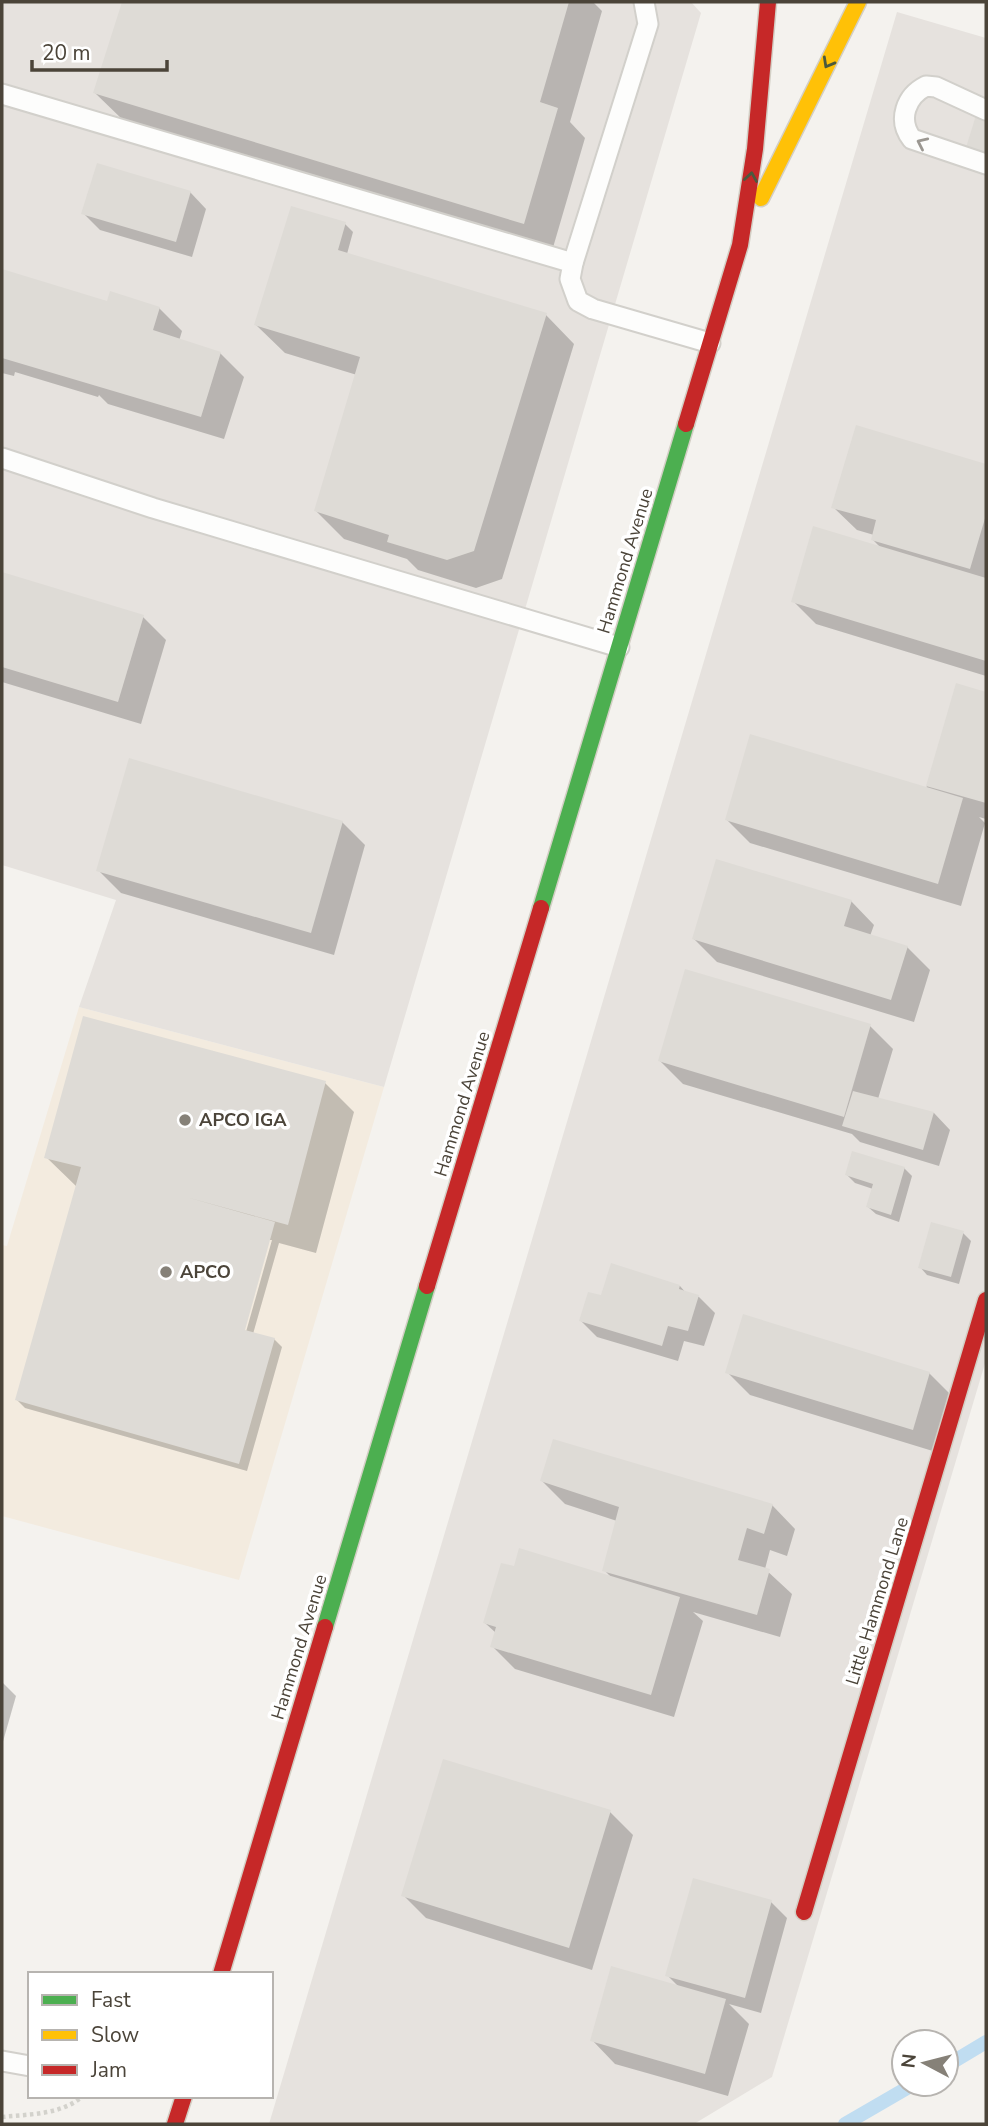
<svg xmlns="http://www.w3.org/2000/svg" width="988" height="2126" font-family="'Nunito Sans',sans-serif">
  <style>
    .commercial { fill: #f3ebdf }
    .industrial { fill: #e6e2de }
    .shadow { fill: #0003; fill-rule: evenodd }
    .lines { fill: none; stroke-linecap: round; stroke-linejoin: round }
    .stream { stroke: #c0ddf1; stroke-width: 14 }
    .building { fill: #dedbd6 }
    .lane-casing { stroke: #d2d0cb; stroke-width: 23 }
    .fast-casing { stroke: #d3cfc5; stroke-width: 19 }
    .slow-casing { stroke: #d3cfc5; stroke-width: 19 }
    .jam-casing { stroke: #d3cfc5; stroke-width: 19 }
    .path { stroke: #d3d2cc; stroke-width: 4.5; stroke-dasharray: 3.5 3.5; stroke-linecap: butt }
    .lane { stroke: #fdfdfc; stroke-width: 19 }
    .fast { stroke: #4caf50; stroke-width: 16 }
    .slow { stroke: #ffc107; stroke-width: 16 }
    .jam { stroke: #c62828; stroke-width: 16 }
    .oneway { stroke: #4b593e }
    .oneway2 { stroke: #9b9791 }
    .poi-dot { fill: #868178; stroke: #fff; stroke-width: 2.5 }
    .labels { text-anchor: middle; dominant-baseline: central; stroke-width: 7; stroke-linejoin: round; paint-order: stroke }
    .street-label { font-size: 18px; fill: #4b4439; stroke: #fff }
    .poi-label { font-size: 18px; font-weight: bold; fill: #4b4439; stroke: #fff; text-anchor: start }
  </style>
  <rect width="100%" height="100%" fill="#f4f2ee"/>
  <path class="commercial" d="M79,1007L384,1087L239,1580L2,1516V1245L7,1246Z"/>
  <g class="industrial">
    <path d="M2,2H691L701,13L384,1087L79,1007L116,900L2,865Z"/>
    <path d="M897,12L986,38V1360L772,2077L694,2124H269Z"/>
  </g>
  <g class="shadow">
    <path d="M123,2H593L602,11L570,122L585,138L552,251L124,121L95,93Z"/>
    <path d="M190,192L206,209L192,257L100,230L83,213Z"/>
    <path d="M345,224L353,232L347,254L546,315L574,344L502,579L476,588L418,570L407,559L344,539L316,511L357,375L285,353L256,325Z"/>
    <path d="M2,271L105,302L159,308L182,331L179,341L220,353L244,377L224,439L108,404L99,395L98,397L15,372L14,376L2,373Z"/>
    <path d="M857,428L986,466V676L816,624L793,601L881,548L873,540L874,535L857,530L833,507Z"/>
    <path d="M2,574L143,617L166,640L141,724L2,682Z"/>
    <path d="M957,685L986,693V819L979,817L985,823L961,906L750,843L727,820L926,789Z"/>
    <path d="M342,822L365,845L334,955L121,893L98,870Z"/>
    <path d="M851,901L874,925L870,936L907,947L930,970L914,1022L717,962L694,939Z"/>
    <path d="M870,1026L893,1049L878,1099L934,1113L950,1130L939,1166L860,1142L852,1134L683,1084L660,1061Z"/>
    <path d="M325,1083L354,1112L316,1253L279,1243L253,1334L274,1339L282,1347L247,1471L25,1408L17,1400L77,1187L46,1157ZM268,1240H272L244,1339L241,1338Z"/>
    <path d="M904,1168L912,1176L899,1222L876,1214L868,1207L873,1189L855,1183L847,1175Z"/>
    <path d="M963,1233L971,1241L959,1284L927,1275L920,1267Z"/>
    <path d="M680,1286L686,1293L699,1297L715,1313L704,1346L684,1341L678,1361L597,1337L581,1321L602,1297Z"/>
    <path d="M727,1372L929,1373L952,1396L936,1452L750,1395Z"/>
    <path d="M542,1481L772,1505L795,1529L787,1556L770,1550L765,1569L792,1594L780,1637L693,1612L703,1621L674,1717L515,1669L492,1646L496,1633L485,1623L612,1578L604,1570L617,1521L565,1504Z"/>
    <path d="M2,1682L16,1696L2,1745Z"/>
    <path d="M610,1812L633,1835L592,1970L426,1918L403,1895Z"/>
    <path d="M771,1902L787,1918L761,2013L729,2004L749,2024L728,2096L615,2064L592,2040L680,1988L667,1975Z"/>
  </g>
  <g class="lines">
    <g class="stream">
      <path d="M946,2066L986,2042"/>
      <path d="M845,2124L914,2084"/>
    </g>
  </g>
  <g class="building">
    <path d="M122,2H569L540,102L558,108L524,224L93,93Z"/>
    <path d="M977,112L986,114V160L964,154Z"/>
    <path d="M97,163L191,191L176,242L81,214Z"/>
    <path d="M291,206L346,222L338,250L547,313L474,551L447,560L387,542L389,535L314,511L360,357L254,325Z"/>
    <path d="M2,269L107,301L110,291L160,307L153,330L221,352L201,417L2,358Z"/>
    <path d="M856,425L986,464V515L970,569L871,540L876,520L831,508Z"/>
    <path d="M813,526L986,578V661L791,602Z"/>
    <path d="M2,572L144,615L118,702L2,667Z"/>
    <path d="M956,683L986,692V803L926,786Z"/>
    <path d="M750,734L963,798L938,884L725,820Z"/>
    <path d="M129,758L343,821L311,933L96,871Z"/>
    <path d="M716,859L852,900L844,926L908,946L891,1000L692,939Z"/>
    <path d="M685,969L871,1024L844,1117L658,1061Z"/>
    <path d="M83,1016L326,1081L288,1225L186,1197L275,1222L245,1330L275,1338L239,1464L15,1400L81,1167L44,1158Z"/>
    <path d="M853,1091L934,1112L923,1150L842,1126Z"/>
    <path d="M852,1151L905,1167L891,1215L866,1207L873,1184L845,1175Z"/>
    <path d="M931,1222L964,1231L951,1277L918,1268Z"/>
    <path d="M611,1263L680,1285L679,1289L699,1295L688,1331L668,1326L662,1346L579,1321L588,1292L601,1295Z"/>
    <path d="M743,1314L930,1372L913,1430L725,1373Z"/>
    <path d="M553,1439L773,1504L764,1534L747,1528L738,1560L770,1569L757,1615L602,1571L619,1507L540,1481Z"/>
    <path d="M519,1548L680,1597L651,1695L490,1647L496,1627L483,1623L501,1563L514,1566Z"/>
    <path d="M443,1759L611,1810L569,1948L401,1896Z"/>
    <path d="M693,1878L772,1900L745,1998L665,1976Z"/>
    <path d="M611,1966L726,1999L705,2074L590,2041Z"/>
  </g>
  <g class="lines">
    <defs>
      <g id="lane">
        <path d="M2,94L573,263L570,279L578,301L593,309L710,343"/>
        <path d="M986,110L936,87L926,86C906,96 897,120 912,139L986,164"/>
        <path d="M573,263L648,24L644,2"/>
        <path d="M2,458L153,508L619,647"/>
        <path d="M2,2061L30,2066"/>
      </g>
      <g id="fast">
        <path d="M541,908L686,424"/>
        <path d="M325,1627L427,1286"/>
      </g>
      <path id="slow" d="M761,198L858,2"/>
      <g id="jam">
        <path d="M686,424L740,245L755,149L768,2"/>
        <path d="M427,1286L541,908"/>
        <path d="M804,1912L986,1300"/>
        <path d="M221,1974L325,1627"/>
        <path d="M175,2124L184,2096"/>
      </g>
    </defs>
    <use href="#lane" class="lane-casing"/>
    <use href="#fast" class="fast-casing"/>
    <use href="#slow" class="slow-casing"/>
    <use href="#jam" class="jam-casing"/>
    <path class="path" d="M2,2117C30,2114 61,2115 83,2096"/>
    <use href="#lane" class="lane"/>
    <use href="#fast" class="fast"/>
    <use href="#slow" class="slow"/>
    <use href="#jam" class="jam"/>
  </g>
  <defs><path id="oneway-chevron" d="M-2-3.5L2.5 0L-2 3.5" fill="none" stroke-width="1.6" stroke-linecap="round" stroke-linejoin="round" transform="scale(1.75)"/></defs>
  <g class="oneway">
    <use href="#oneway-chevron" transform="translate(828 63) rotate(119)"/>
    <use href="#oneway-chevron" transform="translate(751 177) rotate(-81)"/>
  </g>
  <use class="oneway2" href="#oneway-chevron" transform="translate(922 143) rotate(-155)"/>
  <g class="poi-dot">
    <circle cx="185" cy="1120" r="7"/>
    <circle cx="166" cy="1272" r="7"/>
  </g>
  <g class="labels">
    <g class="street-label">
      <text transform="translate(625 561) rotate(-73)">Hammond Avenue</text>
      <text transform="translate(462 1104) rotate(-73)">Hammond Avenue</text>
      <text transform="translate(877 1601) rotate(-73)">Little Hammond Lane</text>
      <text transform="translate(299 1647) rotate(-73)">Hammond Avenue</text>
    </g>
    <g class="poi-label">
      <text x="199" y="1120">APCO IGA</text>
      <text x="180" y="1272">APCO</text>
    </g>
  </g>
  <rect width="988" height="2126" fill="none" stroke="#4b4439" stroke-width="7"/>
  <rect x="28" y="1972" width="245" height="126" fill="#ffffff" stroke="#b7b4b0" stroke-width="2"/>
  <rect x="42" y="1995" width="35" height="10" fill="#4caf50" stroke="#b7b4b0" stroke-width="2"/>
  <text x="91" y="2007" font-size="21" fill="#4b4439">Fast</text>
  <rect x="42" y="2030" width="35" height="10" fill="#ffc107" stroke="#b7b4b0" stroke-width="2"/>
  <text x="91" y="2042" font-size="21" fill="#4b4439">Slow</text>
  <rect x="42" y="2065" width="35" height="10" fill="#c62828" stroke="#b7b4b0" stroke-width="2"/>
  <text x="91" y="2077" font-size="21" fill="#4b4439">Jam</text>
  <g transform="translate(925 2063) rotate(277)"><circle r="33" fill="#ffffff" stroke="#b7b4b0" stroke-width="2"/>
  <path d="M0-5L12 26L0 18L-12 26Z" fill="#868178"/>
  <text y="-10" font-size="19" font-weight="bold" text-anchor="middle" fill="#4b4439">N</text>
  </g>
  <path d="M32 60v10h135v-10" fill="none" stroke="#4b4439" stroke-width="3.5"/>
  <text x="42" y="60" font-size="21" fill="#4b4439" stroke="#ffffff" stroke-width="5" paint-order="stroke">20 m</text>
</svg>
